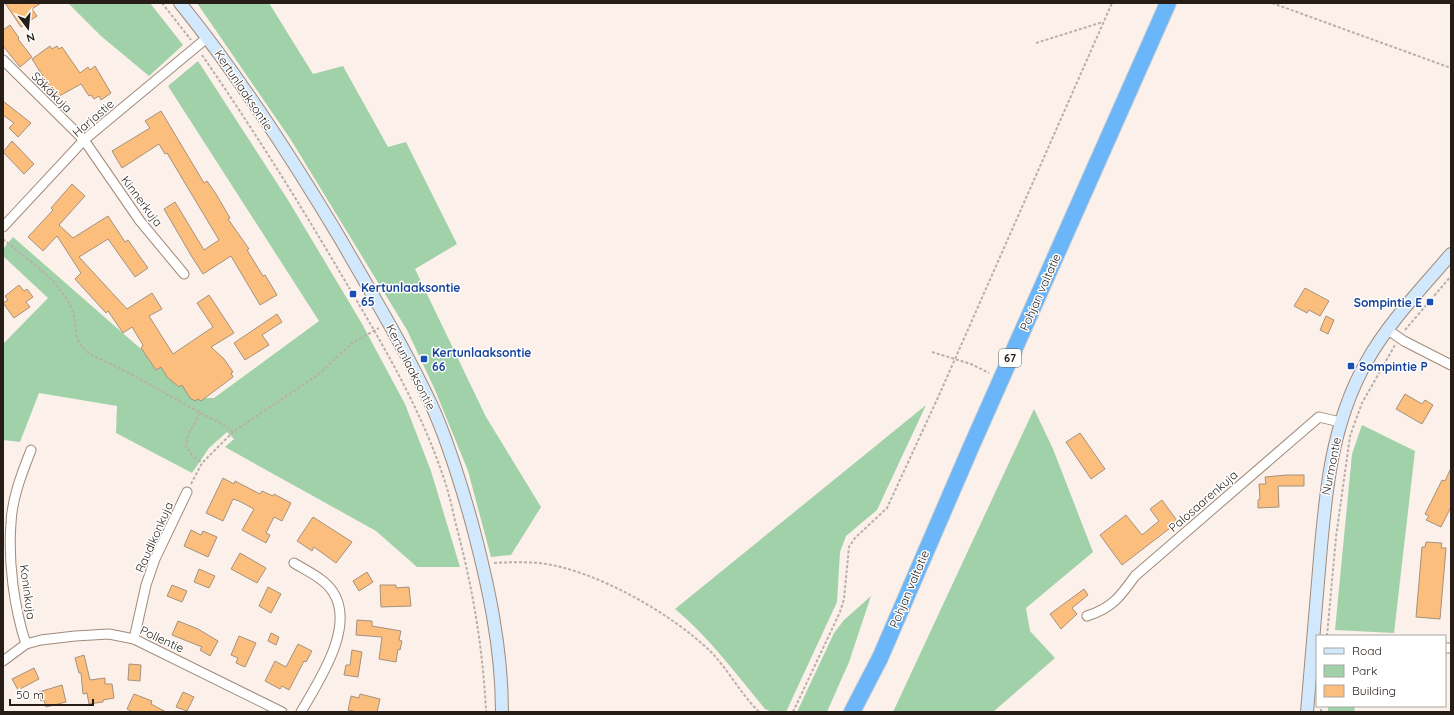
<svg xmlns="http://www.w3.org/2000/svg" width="1454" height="715" font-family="Quicksand,sans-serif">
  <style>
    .green { fill: #a1d1a9 }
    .building { fill: #fcbe7d; stroke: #a5917e }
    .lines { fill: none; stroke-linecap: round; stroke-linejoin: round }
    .street-casing { stroke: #a18a7a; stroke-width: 11 }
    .secondary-casing { stroke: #a18a7a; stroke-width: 14 }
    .highway-casing { stroke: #d4d2d1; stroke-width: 18 }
    .path { stroke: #b9afa8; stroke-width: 2; stroke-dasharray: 3 2; stroke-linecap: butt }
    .street { stroke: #fff; stroke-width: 9 }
    .secondary { stroke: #d2e9fd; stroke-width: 12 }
    .highway { stroke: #6ab6f9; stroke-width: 16 }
    .transit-dot { fill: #1a4fb4; stroke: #fff; stroke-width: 1.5 }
    .labels { text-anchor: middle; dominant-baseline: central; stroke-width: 3; stroke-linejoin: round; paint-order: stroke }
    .shield { fill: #fff; stroke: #67615d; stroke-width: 1 }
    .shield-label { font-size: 11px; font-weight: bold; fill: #261d17 }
    .street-label { font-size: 12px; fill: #261d17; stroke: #fff }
    .transit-label { font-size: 12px; font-weight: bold; fill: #164399; stroke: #fff; text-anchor: start }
  </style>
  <rect width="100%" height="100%" fill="#fcf1ea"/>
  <g class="green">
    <path d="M68,3H150L183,45L149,76L101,36Z"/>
    <path d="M197,3H269L313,74L343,66L388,147L406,142L457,244L415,269L486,417L541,507L511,555L491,557L468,471L435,390L407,330L291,140Z"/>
    <path d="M198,61L288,200L361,322L405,404L431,471L460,567H417L376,531L225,447L234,439L227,432L209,448L192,473L116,433L117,406L39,393L20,442L3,440V344L48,298L3,256V249L13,237L197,398H214L319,321L168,86Z"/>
    <path d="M926,405L877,510L846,536L840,552L837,602L786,712H772L765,709C736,674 710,638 675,609Z"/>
    <path d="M1034,409L1053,449L1093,552L1026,608L1030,631L1055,658L993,712H893Z"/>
    <path d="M1362,425L1415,451L1394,633L1335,630L1352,454Z"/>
    <path d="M871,596L849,662L827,712H797L834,633L844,620Z"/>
    <path d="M1328,706H1355L1354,712H1328Z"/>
  </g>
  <g class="building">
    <path d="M5,3H41L32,9L37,16L21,27Z"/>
    <path d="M10,25L19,38L18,39L32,57L20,67L3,46V30Z"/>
    <path d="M50,46L52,49L57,46L59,49L62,47L80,73L88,67L90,70L95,66L111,93L101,100L99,96L94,99L91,95L89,96L81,84L54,99L48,88L50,87L32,59Z"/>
    <path d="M3,101L31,123L18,137L9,128L14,123L3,115Z"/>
    <path d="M161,111L204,183L207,181L216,194L230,218L228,219L249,249L247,250L263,276L265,275L277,295L260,305L231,256L203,274L192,257L164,209L175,202L204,250L219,240L167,153L165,154L159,144L122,168L112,151L150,128L145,121Z"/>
    <path d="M12,141L34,164L24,174L3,152Z"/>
    <path d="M72,184L85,196L59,225L73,238L108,216L125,242L128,240L148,268L135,277L108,239L79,257L127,309L152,293L162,309L149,316L173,354L213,327L197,303L209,295L234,333L211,347L224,359L233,372L231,373L233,377L201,401L198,399L195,401L190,398L182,385L179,387L167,377L161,367L156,370L141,348L143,345L132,327L123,333L108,311L106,313L75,279L81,273L57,236L43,251L28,237L53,210L51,208Z"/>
    <path d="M19,285L24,291L27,289L33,297L26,302L30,307L14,318L3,303L8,300L5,296Z"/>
    <path d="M1305,288L1329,301L1320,316L1309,310L1307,313L1294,306Z"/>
    <path d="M277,314L282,322L262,335L269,345L245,360L234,343Z"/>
    <path d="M1326,316L1334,320L1328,334L1320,330Z"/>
    <path d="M1405,394L1422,404L1425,400L1433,405L1422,424L1396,409Z"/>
    <path d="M1080,433L1105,469L1091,479L1066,442Z"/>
    <path d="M1451,468V507L1441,527L1426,520L1429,516L1425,514L1442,480L1445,481Z"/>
    <path d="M1287,475H1304V486H1278L1279,507L1258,508V500L1260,499L1259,484H1266L1265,477Z"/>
    <path d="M223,478L234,484L235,481L260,494L262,491L273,496L274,494L291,503L282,521L274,517L266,533L270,535L266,543L242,530L254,509L239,501L233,499L223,521L206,513Z"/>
    <path d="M1162,500L1178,522L1122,565L1100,535L1126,515L1142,535L1159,521L1150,509Z"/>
    <path d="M313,517L352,542L336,563L314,547L312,551L297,541Z"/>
    <path d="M191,530L201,535L203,531L217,537L208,557L184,546Z"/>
    <path d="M1426,542L1442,543L1441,548H1446L1440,619L1416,617L1422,547H1425Z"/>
    <path d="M240,553L266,568L257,583L231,569Z"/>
    <path d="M199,569L215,576L209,588L194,582Z"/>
    <path d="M367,572L373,582L359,591L353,581Z"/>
    <path d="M172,585L187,591L182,602L167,596Z"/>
    <path d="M380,585H396V588L409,587L411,606L381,607Z"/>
    <path d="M268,587L281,594L271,613L259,606Z"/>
    <path d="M1084,589L1088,595L1072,608L1077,614L1061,629L1050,614Z"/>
    <path d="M357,620L372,621V626L401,631L399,640L402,641L400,650L398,649L396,662L379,659L382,637L356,635Z"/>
    <path d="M178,621L198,629L218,641L210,656L200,650L202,647L172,635Z"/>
    <path d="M271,633L279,637L276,645L268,641Z"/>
    <path d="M239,636L256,643L245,667L236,663L238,658L231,655Z"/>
    <path d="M298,644L312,651L306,662L304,661L289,690L282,686L280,689L265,681L275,661L286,667Z"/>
    <path d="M352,650L362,652L358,677L344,675L346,665H350Z"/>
    <path d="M84,655L90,680L105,678V684H112L114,698L103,700V702L89,704L87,693L83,694L81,673H79L75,658Z"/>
    <path d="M129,664L141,665L140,681L128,680Z"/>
    <path d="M34,668L39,679L18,690L12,679Z"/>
    <path d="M62,685L66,702L46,707L44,700L41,701L39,692Z"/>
    <path d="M183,692L194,697L187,711L176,707Z"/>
    <path d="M134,694L152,701L151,704L166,712H133L127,709Z"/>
    <path d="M360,694L380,699L377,712H358L348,710L351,696L359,698Z"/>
  </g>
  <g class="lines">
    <defs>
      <g id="street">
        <path d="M3,60L84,140L140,221L184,274"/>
        <path d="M3,227L84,140L208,37"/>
        <path d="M1388,330L1404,341L1451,365"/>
        <path d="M294,563C307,571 325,579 333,592C356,627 318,682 301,712"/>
        <path d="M1087,616C1112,608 1120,597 1135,576L1319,417L1340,422"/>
        <path d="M134,639L146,585L155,559L187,492"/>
        <path d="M26,644C14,608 8,561 11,523C12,498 22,473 31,450"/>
        <path d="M1445,648H1451"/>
        <path d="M3,661L26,644L41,640L75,636L109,634L134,639L282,712"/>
      </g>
      <g id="secondary">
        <path d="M180,3C240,77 292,158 341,240C372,294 404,347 431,404C448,441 460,481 471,520C488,583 502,647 502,712"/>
        <path d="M1307,712C1311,665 1315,618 1319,570C1325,498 1330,425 1367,361C1388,323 1423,287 1451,254"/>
      </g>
      <path id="highway" d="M852,712L880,658L971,447L1168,3"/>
    </defs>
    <use href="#street" class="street-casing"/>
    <use href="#secondary" class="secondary-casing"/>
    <use href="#highway" class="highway-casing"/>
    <g class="path">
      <path d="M162,3L191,40"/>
      <path d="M1272,3L1451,68"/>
      <path d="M1036,43L1103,22"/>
      <path d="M202,55C251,126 297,199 341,274C380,340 420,406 444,479C449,493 452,507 455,521C472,584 483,647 486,712"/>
      <path d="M3,239C26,259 58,279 71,307C77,319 73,334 81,345C88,356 106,361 117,367C145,381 171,397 199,412C211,419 222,422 233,432"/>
      <path d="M1405,330L1451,276"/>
      <path d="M932,352L971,364L989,373"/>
      <path d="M200,413L188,435L186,447L192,455L202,463"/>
      <path d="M191,484L202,463L233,432L319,374L352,343L379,328"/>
      <path d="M494,563C509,562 524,562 539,563C594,569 673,614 712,653C729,671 741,694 759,712"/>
      <path d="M1327,636L1336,537L1350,436L1362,403L1395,345"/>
      <path d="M793,712L840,612L844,599L849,547L855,538L887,508L940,393L1112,3"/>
      <path d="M1321,712V706"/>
    </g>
    <use href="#street" class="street"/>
    <use href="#secondary" class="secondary"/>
    <use href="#highway" class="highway"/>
  </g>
  <g class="transit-dot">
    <rect x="349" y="290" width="8" height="8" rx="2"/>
    <rect x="1426" y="298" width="8" height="8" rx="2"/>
    <rect x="420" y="355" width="8" height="8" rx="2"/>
    <rect x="1347" y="362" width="8" height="8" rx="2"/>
  </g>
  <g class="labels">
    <rect class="shield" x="999" y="349" width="22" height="18" rx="3"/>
    <g class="shield-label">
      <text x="1010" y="358">67</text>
    </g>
    <g class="street-label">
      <text transform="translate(244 90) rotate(56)">Kertunlaaksontie</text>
      <text transform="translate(52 92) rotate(45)">Säkäkuja</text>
      <text transform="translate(93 118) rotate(-41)">Harjastie</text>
      <text transform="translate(142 201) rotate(53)">Kinnerkuja</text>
      <text transform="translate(1040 292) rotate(-66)">Pohjan valtatie</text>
      <text transform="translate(411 367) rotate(63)">Kertunlaaksontie</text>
      <text transform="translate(1331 466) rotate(-79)">Nurmontie</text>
      <text transform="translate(1203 501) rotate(-41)">Palosaarenkuja</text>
      <text transform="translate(154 537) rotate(-66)">Raudikonkuja</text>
      <text transform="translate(909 589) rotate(-67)">Pohjan valtatie</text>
      <text transform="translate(28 592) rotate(82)">Koninkuja</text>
      <text transform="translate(162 639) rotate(25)">Pollentie</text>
    </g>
    <g class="transit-label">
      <text x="361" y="287">Kertunlaaksontie<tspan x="361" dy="14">65</tspan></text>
      <text x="1422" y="302" text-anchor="end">Sompintie E</text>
      <text x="432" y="352">Kertunlaaksontie<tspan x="432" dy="14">66</tspan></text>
      <text x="1359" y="366">Sompintie P</text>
    </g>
  </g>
  <rect width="1454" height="715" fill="none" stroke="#261d17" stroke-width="8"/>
  <rect x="1316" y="635" width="130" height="72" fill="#ffffff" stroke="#a8a5a2"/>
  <rect x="1324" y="648" width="20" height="6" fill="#d2e9fd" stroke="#a8a5a2"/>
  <text x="1352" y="655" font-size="12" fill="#261d17">Road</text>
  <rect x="1324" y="665" width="20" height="12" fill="#a1d1a9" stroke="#a8a5a2"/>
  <text x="1352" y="675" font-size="12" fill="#261d17">Park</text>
  <rect x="1324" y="685" width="20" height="12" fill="#fcbe7d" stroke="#a8a5a2"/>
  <text x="1352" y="695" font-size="12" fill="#261d17">Building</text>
  <g transform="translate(28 28) rotate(164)" stroke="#ffffff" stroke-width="3" paint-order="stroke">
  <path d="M0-3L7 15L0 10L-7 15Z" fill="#261d17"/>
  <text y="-6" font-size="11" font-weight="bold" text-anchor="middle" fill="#261d17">N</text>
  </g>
  <path d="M10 699v6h83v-6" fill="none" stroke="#261d17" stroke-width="2"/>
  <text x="16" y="699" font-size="12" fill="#261d17" stroke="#ffffff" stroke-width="3" paint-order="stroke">50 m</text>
</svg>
